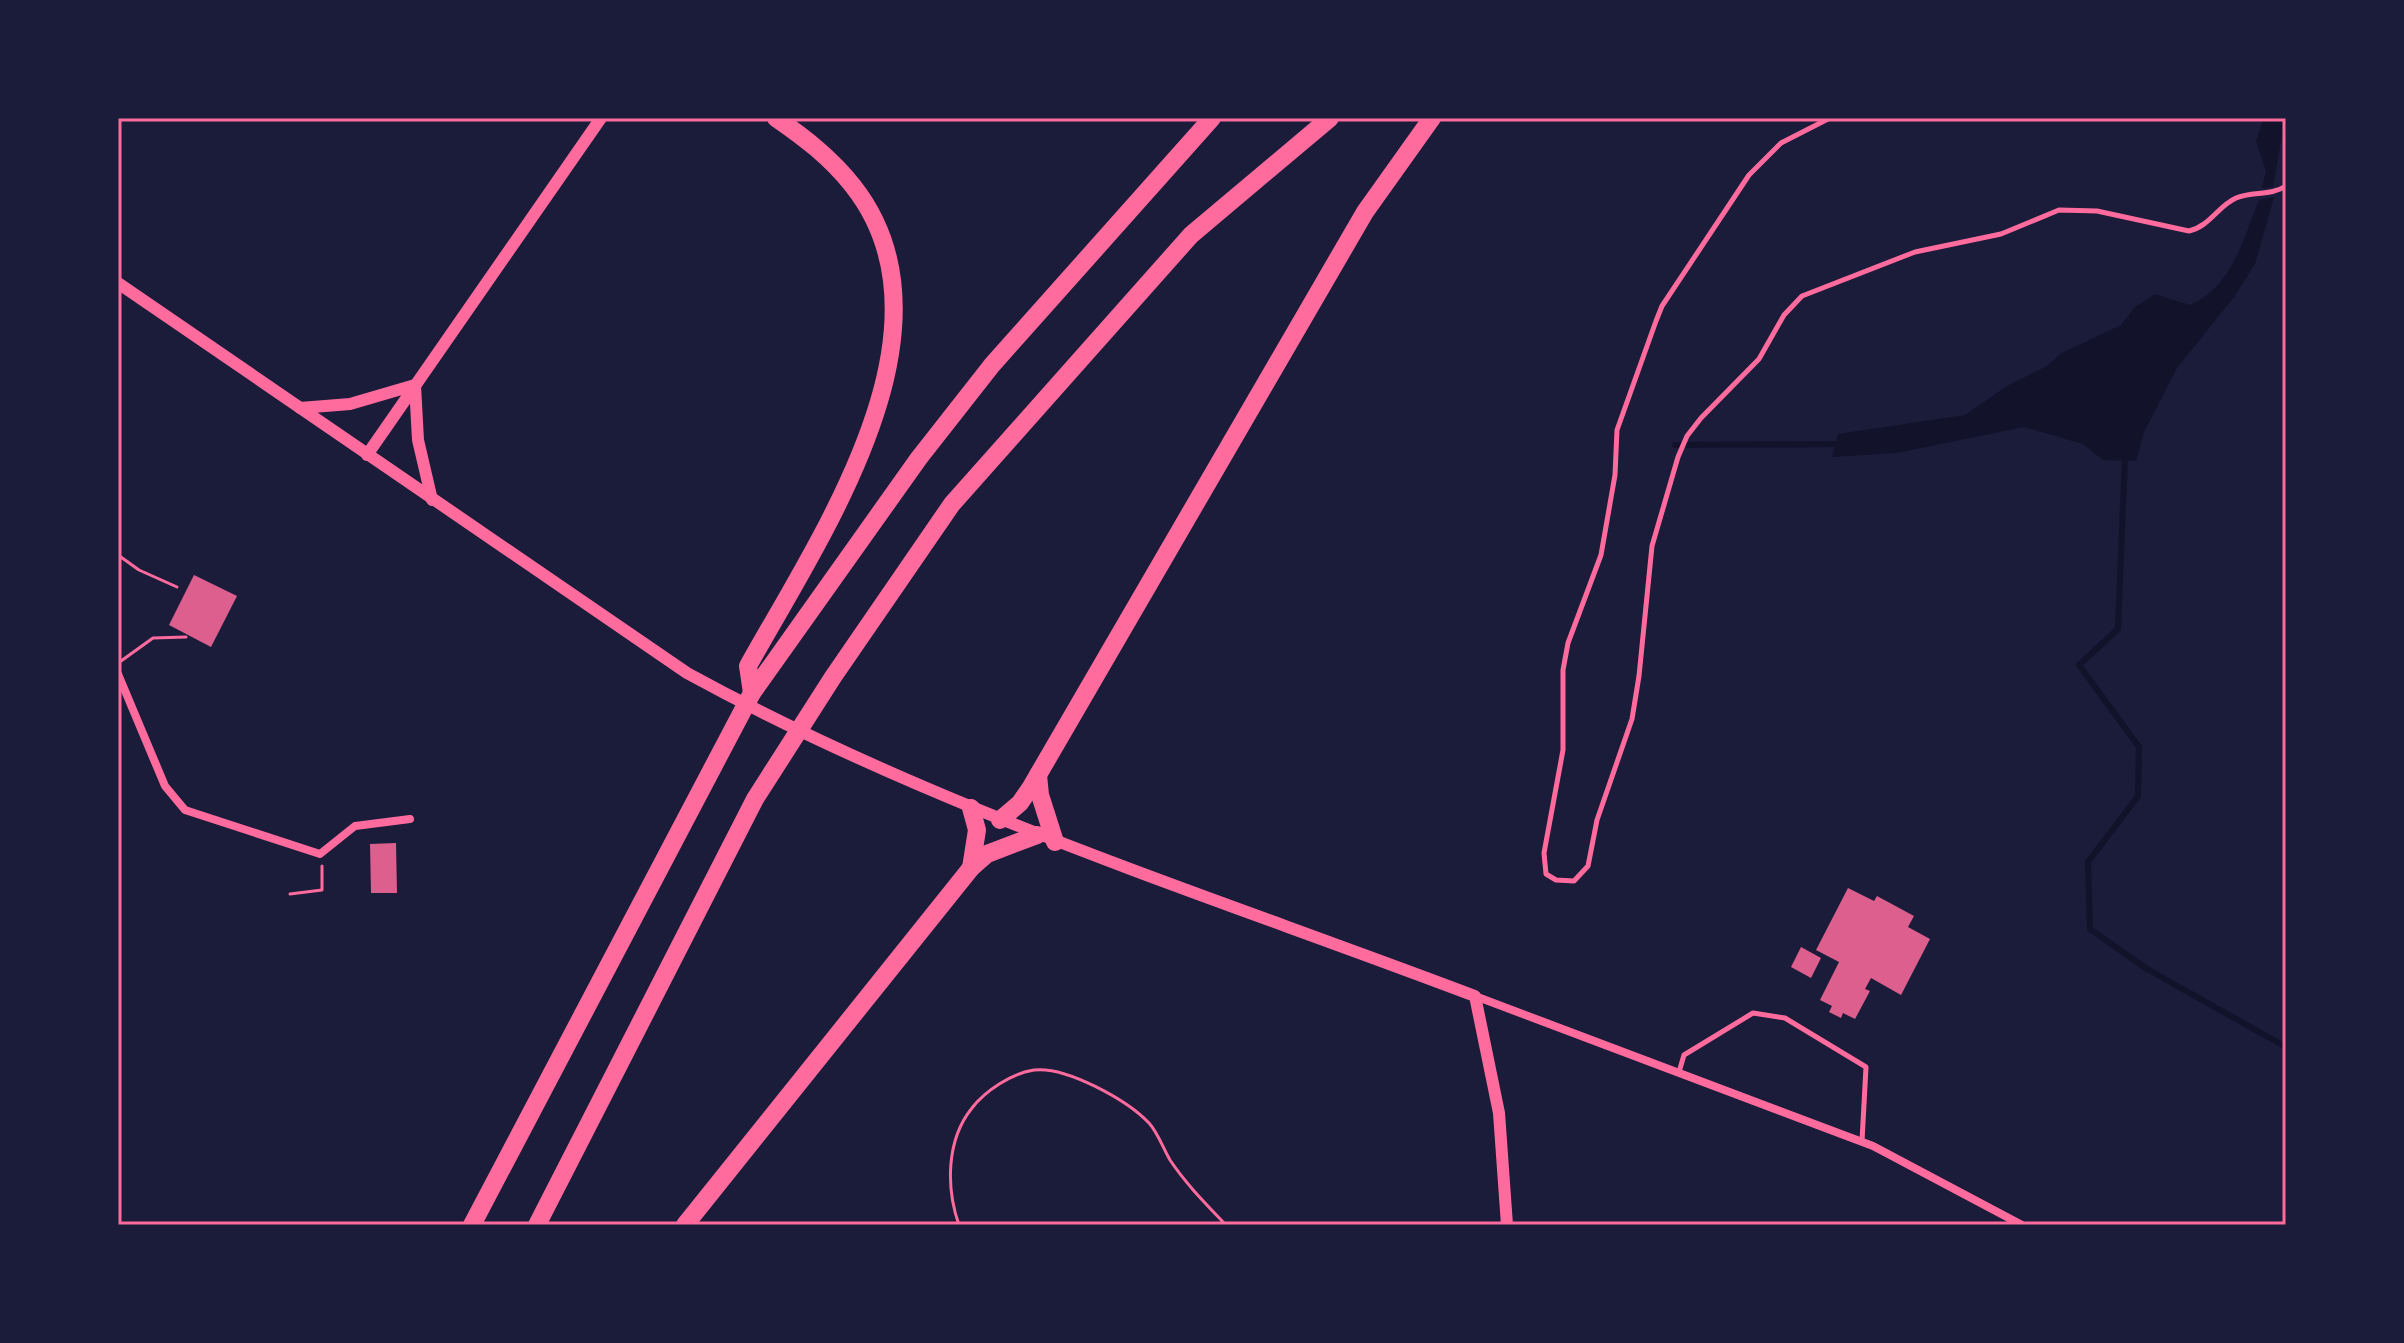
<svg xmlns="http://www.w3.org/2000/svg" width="2404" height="1343" font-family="'Roboto Serif',serif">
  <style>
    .water { fill: #12122b }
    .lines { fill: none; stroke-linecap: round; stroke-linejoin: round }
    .stream { stroke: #12122b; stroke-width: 6 }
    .building { fill: #dd5f8e }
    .path { stroke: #ff6b9d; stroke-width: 3 }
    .service { stroke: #ff6b9d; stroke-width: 5 }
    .minor { stroke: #ff6b9d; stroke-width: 8 }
    .tertiary { stroke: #ff6b9d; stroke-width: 12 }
    .motorway { stroke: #ff6b9d; stroke-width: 18 }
    .neatline { fill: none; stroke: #ff6b9d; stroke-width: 3 }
  </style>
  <rect width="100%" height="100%" fill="#1b1b3a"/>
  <g class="water">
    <path d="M2264,118H2283L2284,124L2273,187L2262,188L2266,171L2256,141Z"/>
    <path d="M2274,197L2255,264L2234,297L2177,368L2144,432L2136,461L2103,460L2083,444L2024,427L1896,453L1832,457L1838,434L1965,415L2007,386L2047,366L2060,354L2121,325L2135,307L2155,294L2190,305C2232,287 2243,240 2259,200Z"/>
  </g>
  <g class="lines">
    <g class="stream">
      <path d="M1675,445L1840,444"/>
      <path d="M2125,456L2118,629L2079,665L2139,747L2138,796L2088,862L2090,929L2147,969L2286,1047"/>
    </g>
  </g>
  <g class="building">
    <path d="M194,575L237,596L211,647L169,625Z"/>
    <path d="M396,843L397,893H371L370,844Z"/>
    <path d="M1848,888L1874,901L1877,896L1914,916L1908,927L1930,939L1901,995L1871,978L1865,989L1870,991L1855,1019L1843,1013L1841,1018L1829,1012L1832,1006L1820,1000L1839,962L1816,950Z"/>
    <path d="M1801,947L1821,958L1811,978L1791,967Z"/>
  </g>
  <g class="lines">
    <g class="path">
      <path d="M118,555L139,570L177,587"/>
      <path d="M121,661L153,638L186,637"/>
      <path d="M290,894L322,890V866"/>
      <path d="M959,1225C946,1188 946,1140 972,1108C985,1091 1012,1073 1034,1070C1066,1066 1127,1100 1149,1123C1158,1133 1163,1148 1170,1160C1186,1184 1206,1204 1226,1225"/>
    </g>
    <g class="service">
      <path d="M1830,118L1781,143L1749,175L1662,306L1656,321L1617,430L1615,475L1601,555L1568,643L1563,670V750L1544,853L1546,874L1556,880L1574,881L1588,866L1597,820L1632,719L1639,676L1652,546L1678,457L1687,436L1701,418L1759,359L1784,315L1802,296L1915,252L2001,234L2059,210L2097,211L2189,231C2210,226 2218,206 2236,198C2252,191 2271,196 2286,186"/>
      <path d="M1679,1072L1684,1055L1753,1013L1785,1018L1866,1067L1862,1141"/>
    </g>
    <g class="minor">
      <path d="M118,674L165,786L185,810L320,854L355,826L410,819"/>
      <path d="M1475,996L1873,1146L2022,1225"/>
    </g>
    <g class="tertiary">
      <path d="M118,283L687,673C937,810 1209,895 1475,996L1499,1113L1507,1225"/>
      <path d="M300,408L350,404L415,385L418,440L432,500"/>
      <path d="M367,455L601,118"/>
    </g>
    <g class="motorway">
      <path d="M752,693L748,666C819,538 965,328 853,186C831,158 805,138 776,118"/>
      <path d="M1038,775L1040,795L1055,842"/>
      <path d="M971,808L977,830L971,868"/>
      <path d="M1000,820L1020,803L1031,787L1365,212L1432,118"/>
      <path d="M472,1225L752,693L919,458L992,365L1212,118"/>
      <path d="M537,1225L755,799L833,677L952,504L1191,235L1330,118"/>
      <path d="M685,1225L971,868L987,854L1037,835"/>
    </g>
  </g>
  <rect width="2404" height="1343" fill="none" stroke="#1b1b3a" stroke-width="240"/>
  <rect x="120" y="120" width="2164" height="1103" class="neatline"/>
</svg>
